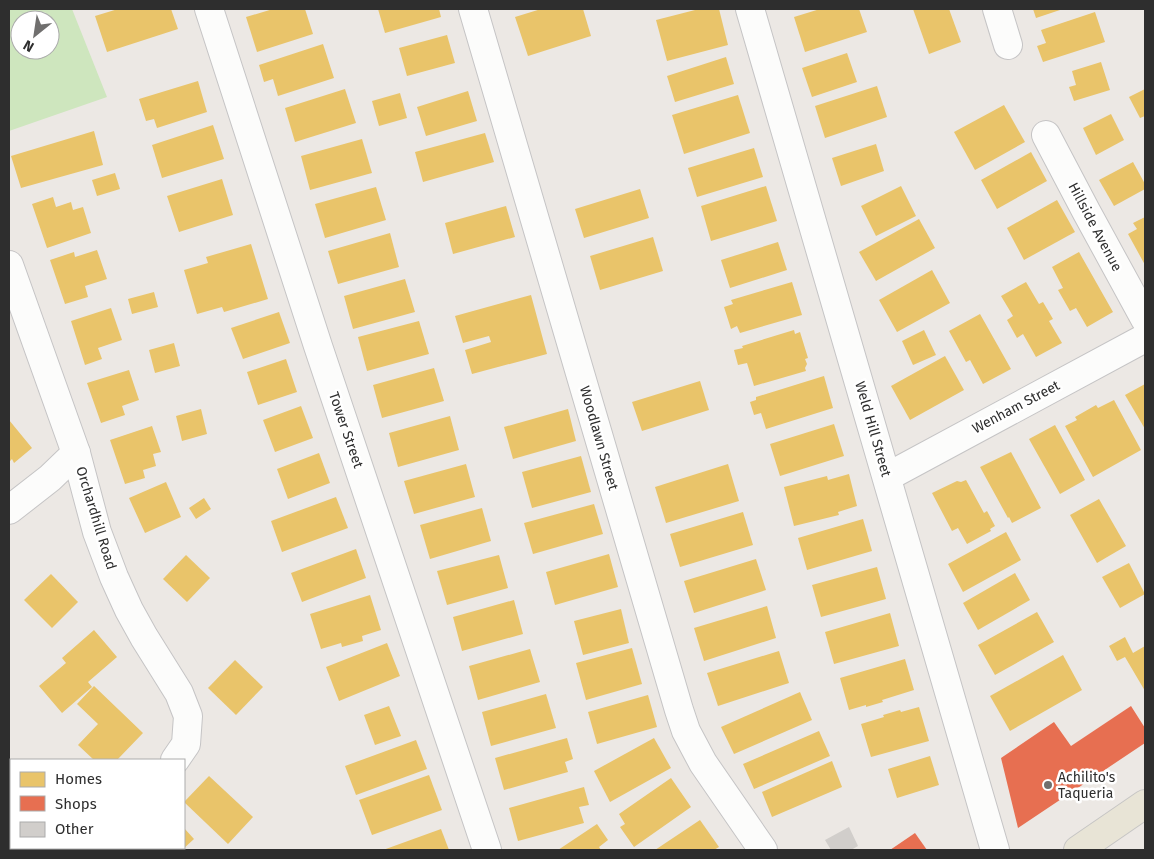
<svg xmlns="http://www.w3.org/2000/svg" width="1154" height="859" font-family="'Fira Sans',sans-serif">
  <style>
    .green { fill: #cee6be; fill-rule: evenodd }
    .homes { fill: #e9c46a }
    .shops { fill: #e76f51 }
    .building { fill: #d1cecb }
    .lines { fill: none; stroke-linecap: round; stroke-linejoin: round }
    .minor-casing { stroke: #c5c4c5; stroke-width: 30 }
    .major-casing { stroke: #c6c5c4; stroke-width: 30 }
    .minor { stroke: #fcfcfb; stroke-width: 28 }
    .major { stroke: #e8e4d6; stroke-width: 28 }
    .poi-dot { fill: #706f6e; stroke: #fff; stroke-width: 2 }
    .labels { text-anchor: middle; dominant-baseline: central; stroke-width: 5; stroke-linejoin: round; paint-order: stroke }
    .street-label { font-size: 14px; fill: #2e2e2e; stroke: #fff }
    .poi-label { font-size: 14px; fill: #2e2e2e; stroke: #fff; text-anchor: start }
  </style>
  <rect width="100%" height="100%" fill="#ece8e4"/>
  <path class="green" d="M9,9H72L107,97L9,131ZM20,20H50V50H20Z"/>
  <g class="homes">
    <path d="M118,9H171L178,29L107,52L95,16Z"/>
    <path d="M273,9H305L313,34L257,52L246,17Z"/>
    <path d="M378,9H439L441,17L385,33Z"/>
    <path d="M541,9H583L591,36L528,56L515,17Z"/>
    <path d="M699,9H719L728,45L667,61L656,20Z"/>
    <path d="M820,9H859L867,32L805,52L794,17Z"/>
    <path d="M913,9H949L961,42L929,54Z"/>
    <path d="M1033,9H1063L1036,18Z"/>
    <path d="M1095,12L1105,42L1043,62L1037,46L1046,43L1041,30Z"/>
    <path d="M447,35L455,63L407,76L399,48Z"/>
    <path d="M323,44L334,78L278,96L273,79L264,82L259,65Z"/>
    <path d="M847,53L857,82L812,97L802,68Z"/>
    <path d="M726,57L734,84L675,102L667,76Z"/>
    <path d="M1101,62L1110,90L1074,101L1069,87L1076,85L1072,71Z"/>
    <path d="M198,81L207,112L157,128L154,119L146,121L139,99Z"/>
    <path d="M877,86L887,117L825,138L815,106Z"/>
    <path d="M345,89L356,123L295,142L285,108Z"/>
    <path d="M1145,89V116L1140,118L1129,97Z"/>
    <path d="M468,91L477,121L426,136L417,107Z"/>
    <path d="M400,93L407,118L379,126L372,101Z"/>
    <path d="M738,95L750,133L684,154L672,115Z"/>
    <path d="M1004,105L1025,142L975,170L954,132Z"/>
    <path d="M1111,114L1124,140L1096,155L1083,128Z"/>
    <path d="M213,125L224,159L162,178L152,145Z"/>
    <path d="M94,131L103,165L21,188L11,156Z"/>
    <path d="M485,133L494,162L423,182L415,152Z"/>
    <path d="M362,139L372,173L310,190L301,156Z"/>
    <path d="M876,144L884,171L841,186L832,158Z"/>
    <path d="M754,148L763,177L697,197L688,168Z"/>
    <path d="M1031,152L1047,181L997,209L981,180Z"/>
    <path d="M1133,162L1145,184V189L1114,206L1099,180Z"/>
    <path d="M115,173L120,189L97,196L92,180Z"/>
    <path d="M222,179L233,215L179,232L167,196Z"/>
    <path d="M766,186L777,221L711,241L701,206Z"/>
    <path d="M901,186L916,216L876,236L861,206Z"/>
    <path d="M376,187L386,220L325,238L315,204Z"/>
    <path d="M640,189L649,218L584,238L575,209Z"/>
    <path d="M53,197L56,207L71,202L73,210L83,207L91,233L47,248L32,204Z"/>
    <path d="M1057,200L1075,232L1024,260L1007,228Z"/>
    <path d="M506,206L515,237L453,254L445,223Z"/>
    <path d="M1145,217V265L1128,234L1137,229L1133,223Z"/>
    <path d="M919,219L935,248L876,281L859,252Z"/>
    <path d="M390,233L399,267L338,284L328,251Z"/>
    <path d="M653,237L663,271L600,290L590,256Z"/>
    <path d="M778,242L787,270L730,288L721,260Z"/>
    <path d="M251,244L268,299L224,312L222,307L197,314L184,270L208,263L206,257Z"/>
    <path d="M97,250L107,279L85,286L88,297L65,304L50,260L74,252L75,257Z"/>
    <path d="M1079,252L1113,312L1087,327L1076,308L1070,311L1058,290L1063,288L1052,267Z"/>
    <path d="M932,270L950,303L897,332L879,300Z"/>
    <path d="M405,279L415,312L353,329L344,296Z"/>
    <path d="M792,282L802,315L740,333L737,326L731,329L724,307L733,304L731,300Z"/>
    <path d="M1026,282L1039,304L1043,302L1053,319L1049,321L1062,343L1036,357L1023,334L1017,338L1007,320L1013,316L1001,296Z"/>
    <path d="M154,292L158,307L132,314L128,299Z"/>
    <path d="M531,295L547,354L472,374L465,350L491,342L489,336L463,343L455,316Z"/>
    <path d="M111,308L122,340L98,348L102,359L85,365L71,321Z"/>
    <path d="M279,312L290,343L243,359L231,328Z"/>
    <path d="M980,314L1011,369L983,384L970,360L966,362L949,331Z"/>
    <path d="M419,321L429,354L367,371L358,337Z"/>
    <path d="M794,330L795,334L800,332L808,358L805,359L807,364L805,368L806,371L754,386L747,363L738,365L734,350L743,348L742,346Z"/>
    <path d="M924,330L936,355L913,365L902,341Z"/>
    <path d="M174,343L180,366L155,373L149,350Z"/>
    <path d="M945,356L964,390L910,420L891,386Z"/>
    <path d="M286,359L297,392L258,405L247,372Z"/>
    <path d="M434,368L444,401L382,418L373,385Z"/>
    <path d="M129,370L139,400L122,406L125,415L101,423L87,383Z"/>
    <path d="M824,376L833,408L766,429L761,413L754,415L750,402L756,400V397Z"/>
    <path d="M700,381L709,410L642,431L632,402Z"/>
    <path d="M1145,384V429L1125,395Z"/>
    <path d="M1114,400L1141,450L1093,477L1065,426L1077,420L1075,417L1096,405L1098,408Z"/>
    <path d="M301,406L313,438L275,452L263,420Z"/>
    <path d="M201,409L207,434L182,441L176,416Z"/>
    <path d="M568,409L576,441L513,459L504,427Z"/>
    <path d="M450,416L459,450L398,467L389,433Z"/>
    <path d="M9,420L32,448L14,463L12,459L9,462Z"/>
    <path d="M834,424L844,456L780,476L770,444Z"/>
    <path d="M1055,425L1085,480L1060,494L1029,439Z"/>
    <path d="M152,426L161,452L153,454L156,466L143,470L145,478L125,484L110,440Z"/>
    <path d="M1011,452L1041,508L1012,523L1009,517L1008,518L980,467Z"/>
    <path d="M319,453L330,483L288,499L277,469Z"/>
    <path d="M581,456L591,492L532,508L522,472Z"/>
    <path d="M466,464L475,497L414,514L404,481Z"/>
    <path d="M728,464L739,501L666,523L655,487Z"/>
    <path d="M849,474L857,506L838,512L839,515L794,526L784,487L827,476L828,480Z"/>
    <path d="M966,480L984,513L987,511L995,526L990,529L991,531L967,544L958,528L952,531L932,493L957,481L961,482Z"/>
    <path d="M166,482L181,517L145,533L129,498Z"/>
    <path d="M336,497L348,528L282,552L271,521Z"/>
    <path d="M204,498L211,509L196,519L189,508Z"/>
    <path d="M1099,499L1126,546L1097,563L1070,515Z"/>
    <path d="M594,504L603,534L533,554L524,523Z"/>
    <path d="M482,508L491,541L430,559L420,525Z"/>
    <path d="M743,512L753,545L680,567L670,534Z"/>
    <path d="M863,519L872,551L807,570L798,538Z"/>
    <path d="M1006,532L1021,560L963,592L948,564Z"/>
    <path d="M356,549L366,578L302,602L291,573Z"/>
    <path d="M609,554L618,587L555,605L546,572Z"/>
    <path d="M186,555L210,578L187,602L163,579Z"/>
    <path d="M499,555L508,588L447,605L437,571Z"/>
    <path d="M756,559L766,590L694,613L684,581Z"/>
    <path d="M1129,563L1145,594L1120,608L1102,577Z"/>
    <path d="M877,567L886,599L821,617L812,585Z"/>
    <path d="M1015,573L1030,600L978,630L963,603Z"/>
    <path d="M51,574L78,602L52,628L24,600Z"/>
    <path d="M370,595L381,630L362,636L363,641L342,647L341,643L321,649L310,614Z"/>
    <path d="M514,600L523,634L462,651L453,617Z"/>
    <path d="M767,606L776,638L704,661L694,628Z"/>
    <path d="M621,609L629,643L583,655L574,621Z"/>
    <path d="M1037,612L1054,642L995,675L978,645Z"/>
    <path d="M890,613L899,646L834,664L825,632Z"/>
    <path d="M94,630L117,657L88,682L92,687L62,713L39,686L66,663L62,658Z"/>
    <path d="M1125,637L1133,653L1145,646V691L1125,657L1117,661L1109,646Z"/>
    <path d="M387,643L400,676L339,701L326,667Z"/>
    <path d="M632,648L642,684L586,700L576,663Z"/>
    <path d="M530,649L540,682L478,700L469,666Z"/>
    <path d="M779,651L789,683L718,706L707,673Z"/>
    <path d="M1063,655L1082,690L1010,731L990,696Z"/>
    <path d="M905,659L914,690L882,700L883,702L866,707V705L849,710L840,678Z"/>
    <path d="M235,660L263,687L236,715L208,688Z"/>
    <path d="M94,686L143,733L117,760H94L78,745L98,724L77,704Z"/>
    <path d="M800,692L812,720L734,754L721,727Z"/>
    <path d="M546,694L556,728L491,746L482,712Z"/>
    <path d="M648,695L657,727L597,744L588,712Z"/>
    <path d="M389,706L401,736L375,745L364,715Z"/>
    <path d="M919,707L929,741L871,757L861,724L884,717L883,715L900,710L901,712Z"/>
    <path d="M819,731L830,756L754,789L743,764Z"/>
    <path d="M567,738L573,759L565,762L568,772L504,790L495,758Z"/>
    <path d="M654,738L671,768L610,802L594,771Z"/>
    <path d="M416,740L427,769L356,795L345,766Z"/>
    <path d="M930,756L939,785L897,798L888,769Z"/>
    <path d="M832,761L842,787L772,817L762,792Z"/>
    <path d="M429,775L442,810L372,835L359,800Z"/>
    <path d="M209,776L253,817L228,844L184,802Z"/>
    <path d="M671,778L691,807L634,847L620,827L625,824L619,814Z"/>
    <path d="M584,787L589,805L579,807L584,823L518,841L509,808Z"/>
    <path d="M700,820L719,847L714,850H655Z"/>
    <path d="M597,824L608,840L599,847L601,850H558Z"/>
    <path d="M184,828L194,839L182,850H149L147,848H184Z"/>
    <path d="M441,829L449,850H383Z"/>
  </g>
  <g class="shops">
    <path d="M1131,706L1145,728V743L1018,828L1001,758L1054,722L1071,746Z"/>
    <path d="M915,833L927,850H890Z"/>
  </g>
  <path class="building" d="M849,827L858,846L851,850H831L825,840Z"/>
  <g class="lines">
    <defs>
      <g id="minor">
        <path d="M209,9L318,346L487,850"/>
        <path d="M473,9L679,710L686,731L703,763L763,850"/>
        <path d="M750,9L995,850"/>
        <path d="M997,9L1008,45"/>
        <path d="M1046,135L1086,211L1145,319"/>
        <path d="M9,265L76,453L97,532L114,577L129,610L144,637L179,693L188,716L186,744L175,760"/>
        <path d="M887,477L1145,338"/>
        <path d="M9,510L50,478L76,453"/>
        <path d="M96,850L98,848"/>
      </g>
      <path id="major" d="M1078,850L1145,804"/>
    </defs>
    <use href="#minor" class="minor-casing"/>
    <use href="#major" class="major-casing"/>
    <use href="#minor" class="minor"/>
    <use href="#major" class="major"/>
  </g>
  <circle class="poi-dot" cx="1048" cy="785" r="5"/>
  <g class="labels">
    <g class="street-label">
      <text transform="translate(1095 227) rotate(62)">Hillside Avenue</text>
      <text transform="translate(1016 407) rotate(-28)">Wenham Street</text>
      <text transform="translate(873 429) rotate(74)">Weld Hill Street</text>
      <text transform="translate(346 430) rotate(71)">Tower Street</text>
      <text transform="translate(599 438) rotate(74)">Woodlawn Street</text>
      <text transform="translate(96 518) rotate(73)">Orchardhill Road</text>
    </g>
    <g class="poi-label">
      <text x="1058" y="777">Achilito's<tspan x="1058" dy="16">Taqueria</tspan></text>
    </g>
  </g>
  <rect width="1154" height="859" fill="none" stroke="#2e2e2e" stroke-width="20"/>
  <rect x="10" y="759" width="175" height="90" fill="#ffffff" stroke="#ababab"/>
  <rect x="20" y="772" width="25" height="15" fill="#e9c46a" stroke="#ababab"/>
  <text x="55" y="784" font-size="15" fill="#2e2e2e">Homes</text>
  <rect x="20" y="796" width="25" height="15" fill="#e76f51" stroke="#ababab"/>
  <text x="55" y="809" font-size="15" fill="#2e2e2e">Shops</text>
  <rect x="20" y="822" width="25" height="15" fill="#d1cecb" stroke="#ababab"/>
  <text x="55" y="834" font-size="15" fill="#2e2e2e">Other</text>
  <g transform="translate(35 35) rotate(210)"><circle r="24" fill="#ffffff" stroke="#ababab"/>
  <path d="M0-4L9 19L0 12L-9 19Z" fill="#706f6e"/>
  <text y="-8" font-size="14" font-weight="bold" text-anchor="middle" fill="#2e2e2e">N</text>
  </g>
</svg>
